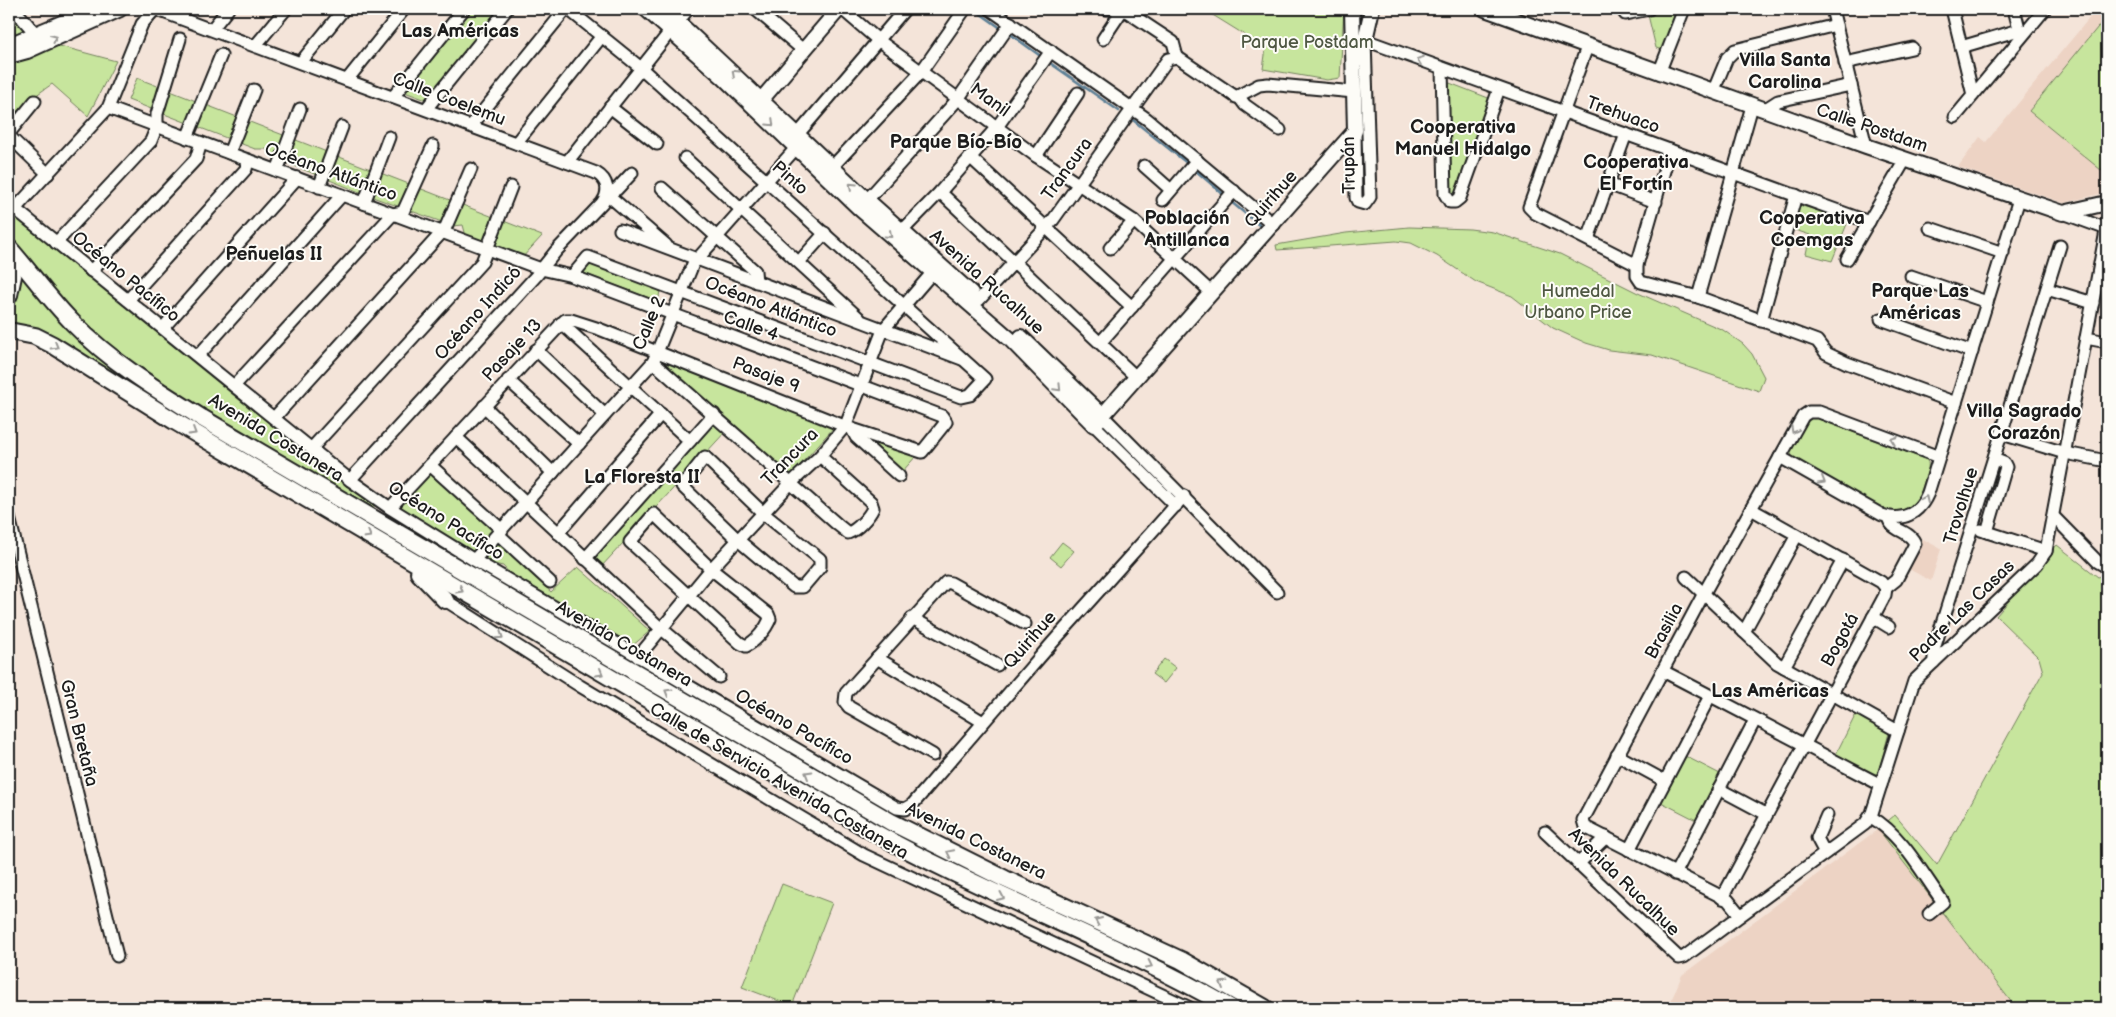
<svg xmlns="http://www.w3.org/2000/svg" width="2116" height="1017" font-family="'Balsamiq Sans',sans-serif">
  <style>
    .built { fill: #edd3c4 }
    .green { fill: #c7e59d; stroke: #72805c }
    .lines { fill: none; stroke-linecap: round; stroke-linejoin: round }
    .stream { stroke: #5d8096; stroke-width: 2.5 }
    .minor-casing { stroke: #1c1c1c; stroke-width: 15 }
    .tertiary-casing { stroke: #1c1c1c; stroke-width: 18 }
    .primary-casing { stroke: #1c1c1c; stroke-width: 20 }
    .minor { stroke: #fdfcf7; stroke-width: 11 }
    .tertiary { stroke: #fdfcf7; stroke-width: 14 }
    .primary { stroke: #fdfcf7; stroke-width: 16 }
    .oneway { stroke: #989794 }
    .labels { text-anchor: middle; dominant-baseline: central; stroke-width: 4; stroke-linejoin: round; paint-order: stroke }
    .park-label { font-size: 18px; fill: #4f5843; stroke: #fdfcf7 }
    .street-label { font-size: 18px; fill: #1c1c1c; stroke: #fdfcf7 }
    .neighbourhood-label { font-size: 19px; font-weight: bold; fill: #1c1c1c; stroke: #fdfcf7 }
  </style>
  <rect width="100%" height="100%" fill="#f4e4d9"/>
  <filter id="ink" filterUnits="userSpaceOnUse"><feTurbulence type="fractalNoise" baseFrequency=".02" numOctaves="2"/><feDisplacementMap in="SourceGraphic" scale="10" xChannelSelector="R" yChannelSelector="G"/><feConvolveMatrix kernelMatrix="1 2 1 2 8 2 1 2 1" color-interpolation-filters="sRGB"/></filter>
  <g filter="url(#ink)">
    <g class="built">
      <path d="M2097,9H2107V192L2064,203L1958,167L1980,137L1986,142Z"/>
      <path d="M1923,539L1941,549L1931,581L1907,568Z"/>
      <path d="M1878,829L2016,1008H1668L1682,975Z"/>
    </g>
    <g class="green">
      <path d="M468,9H502L429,101L402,91Z"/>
      <path d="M1203,9H1344L1340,78L1327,80L1263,69L1266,48Z"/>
      <path d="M1668,9H1681L1663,50L1656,48L1648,15Z"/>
      <path d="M9,10L25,29L9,37Z"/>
      <path d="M2107,16V162L2101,170L2029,111Z"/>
      <path d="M56,45L116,61L88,116L52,84L25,103L9,119V64Z"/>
      <path d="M137,78L542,236L521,259L466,236L463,225L453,226L367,195L277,159L266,149H255L128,100Z"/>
      <path d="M1447,82L1491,99L1457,197H1451Z"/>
      <path d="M1795,204L1849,219L1832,261L1806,254L1810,235L1789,228Z"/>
      <path d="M9,210L374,506L373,512L175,395L125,361L63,305L14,243L9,235Z"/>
      <path d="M1409,227L1470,229L1493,232L1560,254L1638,293L1723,330L1743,344L1752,354L1764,377L1759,391L1652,355L1609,350L1586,343L1553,328L1512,296L1476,282L1437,256L1411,243L1396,241L1277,250L1276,245L1346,233Z"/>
      <path d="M590,263L660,288L659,298L652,299L586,274L582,271Z"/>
      <path d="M21,270L70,328L863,814L861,819L9,326C9,308 17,289 21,270Z"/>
      <path d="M656,355L836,425L791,475L657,363Z"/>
      <path d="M1810,418H1816L1927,460C1930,466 1927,472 1925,479C1919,500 1910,516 1884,509L1793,458L1790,451Z"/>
      <path d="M716,420L727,430L601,567L590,557Z"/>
      <path d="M871,442L917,455L901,473Z"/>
      <path d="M430,473L494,530L474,552L400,508Z"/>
      <path d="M1062,542L1074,551L1061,566L1050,557Z"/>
      <path d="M499,544L551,592L578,567L650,631L632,646L511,575L503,566L489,563L486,557Z"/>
      <path d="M2057,545L2098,577L2107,574V1008H2016L1878,829L1895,815L1937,865L2043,672L2039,658L1996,616Z"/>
      <path d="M1164,659L1176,668L1164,683L1152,674Z"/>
      <path d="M1856,714L1886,729L1889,733L1878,773L1873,775L1835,756Z"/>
      <path d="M1683,755L1722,775L1698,821L1659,801Z"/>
      <path d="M782,884L832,903L792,1006L742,987Z"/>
    </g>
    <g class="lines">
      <g class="stream">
        <path d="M974,9L1002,29"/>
        <path d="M1010,34L1039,55"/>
        <path d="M1050,63L1119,111"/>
        <path d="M1133,120L1188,164"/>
        <path d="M1195,170L1224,195"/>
        <path d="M1230,201L1259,225"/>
      </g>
      <defs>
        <g id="minor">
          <path d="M14,9L36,34"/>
          <path d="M155,9L596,173C608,180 610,192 602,203L556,251L536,276L350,480"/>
          <path d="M568,9L641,68L985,379L970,395L961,397L588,257L572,276"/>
          <path d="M755,9L803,50"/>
          <path d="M842,9L878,40L1036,156L1134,221L1212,293"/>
          <path d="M990,9L1147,119L1274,225"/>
          <path d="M1106,9H1115"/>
          <path d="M1123,9L1173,42L1177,57"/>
          <path d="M1832,9L1866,146"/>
          <path d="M1952,9L1973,95"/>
          <path d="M2014,9L2021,36"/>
          <path d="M1625,14L1649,9"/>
          <path d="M212,29L228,9"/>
          <path d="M1103,39L1123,9"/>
          <path d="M256,45L286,9"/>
          <path d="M1587,47L1529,207L1535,213L1637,265"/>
          <path d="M1961,47L2019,30"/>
          <path d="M1177,57L1236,97L1259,85L1268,84L1354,92"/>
          <path d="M301,62L344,9"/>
          <path d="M1845,63L1912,48"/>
          <path d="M1442,68L1445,194L1450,202H1455L1460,198L1499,89"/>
          <path d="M1659,73L1684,9"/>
          <path d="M347,80L404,9"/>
          <path d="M1713,92L1727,58L1735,50L1836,25"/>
          <path d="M393,97L464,9"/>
          <path d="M1239,97L1245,105L1280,130"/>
          <path d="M610,107L657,144"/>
          <path d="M108,108L541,269L572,276L942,416L946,422L922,452L852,429L599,329L571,320H565L390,508"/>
          <path d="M426,109L507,9"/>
          <path d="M1764,110L1778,101L1851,85"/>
          <path d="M1955,117L2045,9"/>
          <path d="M471,126L566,9"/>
          <path d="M1355,131L1356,198L1358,202L1365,204L1370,197L1365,40L1869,222"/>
          <path d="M9,133L35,101"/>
          <path d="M9,136L48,174"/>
          <path d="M187,138L221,55"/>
          <path d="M516,143L602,36"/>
          <path d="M1670,150L1637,265V276L1641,282L1698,297L1817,341L1826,353L1847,363L1956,403"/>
          <path d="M229,153L254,90"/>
          <path d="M1036,156L1078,93"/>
          <path d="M970,157L1132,307"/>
          <path d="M685,158L859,318"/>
          <path d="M567,162L688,9"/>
          <path d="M1144,166L1171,190"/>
          <path d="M832,167L921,72L965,9"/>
          <path d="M277,171L300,109"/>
          <path d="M1608,184L1656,202"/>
          <path d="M319,187L342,127"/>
          <path d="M662,188L755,271L756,282"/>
          <path d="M940,192L1137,378"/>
          <path d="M607,194L666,245"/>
          <path d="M607,194L617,189L632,173"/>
          <path d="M867,200L958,99L1011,23"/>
          <path d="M1163,200L1197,160"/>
          <path d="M364,203L389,137"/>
          <path d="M9,204L350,480L390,508L474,560L897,808L905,809L912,805L1053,642L1184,496"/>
          <path d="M15,209L108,108L142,24L155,9"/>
          <path d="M2063,213L2107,229"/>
          <path d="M1930,228L2003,253"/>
          <path d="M620,230L962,359"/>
          <path d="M902,231L940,192L997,127L1051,51"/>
          <path d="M1588,239L1626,134"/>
          <path d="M56,243L151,141L157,126V114L180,39"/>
          <path d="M1110,248L1134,221"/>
          <path d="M1847,259L1905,160"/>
          <path d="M799,262L825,233"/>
          <path d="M91,271L196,159L201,143"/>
          <path d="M1911,276L1987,302"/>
          <path d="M2047,289L2093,303"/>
          <path d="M1698,297L1752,106"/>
          <path d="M128,300L246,169L248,160"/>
          <path d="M979,300L1053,220L1168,59L1177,57"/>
          <path d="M1881,319L1972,352"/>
          <path d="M1761,321L1796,195"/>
          <path d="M561,323L690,441"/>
          <path d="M163,328L297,178"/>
          <path d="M2086,338L2107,342"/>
          <path d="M1100,343L1234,191"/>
          <path d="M536,350L605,415"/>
          <path d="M198,356L342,195"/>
          <path d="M653,362L838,525L848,533C857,530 869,517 873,508L871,502L820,456"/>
          <path d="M508,380L579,444"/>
          <path d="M234,386L393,214L403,212L433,146"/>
          <path d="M484,406L553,473"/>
          <path d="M1103,416L1277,592"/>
          <path d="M274,418L445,229L471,169"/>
          <path d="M1094,425L1176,506"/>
          <path d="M852,429L856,437L899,476"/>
          <path d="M2002,434L2065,453L2107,461"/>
          <path d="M456,437L656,624L719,677"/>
          <path d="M312,448L482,262L511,187"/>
          <path d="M705,457L763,513L820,559V567L803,587H794L738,540L682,486Z"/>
          <path d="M1780,457L1882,515C1903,522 1919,514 1928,493L2019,199"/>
          <path d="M430,465L502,530"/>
          <path d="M1751,509L1881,582L1886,588"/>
          <path d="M654,514L711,569L768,614L770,619C766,629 756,641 746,646L740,643L630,542Z"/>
          <path d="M2053,516L2098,562L2107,567"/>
          <path d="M9,517L117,956"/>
          <path d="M1981,530L2046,551"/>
          <path d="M1987,532L2006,467L2004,463L1994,459"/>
          <path d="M558,533L661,414"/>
          <path d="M498,534L550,582"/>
          <path d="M585,559L714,414"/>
          <path d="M474,560L653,362L693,264L796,148L798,134L905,9"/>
          <path d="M1686,577L1777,663L1898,731"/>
          <path d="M1886,588L1896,580L1915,544C1911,530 1891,532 1888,517"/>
          <path d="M445,600L580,686L864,855L1190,1008"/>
          <path d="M1873,617L1889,627"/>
          <path d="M912,618L997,665"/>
          <path d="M1744,632L1797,535"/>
          <path d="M638,657L711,569L790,484L820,456L846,425L883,330L932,273"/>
          <path d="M877,658L983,722"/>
          <path d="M1934,662V649L2060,246"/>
          <path d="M1784,667L1843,560"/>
          <path d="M1663,671L1881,785"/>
          <path d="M933,755L849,707L845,702L846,693L946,582L951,583L1025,624"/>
          <path d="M1617,755L1665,781"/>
          <path d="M1719,789L1766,814"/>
          <path d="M1871,817C1902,835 1922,873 1943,902L1929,914"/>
          <path d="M1545,832L1679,958L1684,957L1865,824L1872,813L1914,681L2037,564L2046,551L2107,226"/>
          <path d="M1629,850L1710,696"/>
          <path d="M1825,853L1817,838L1827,815"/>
          <path d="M1578,864L1606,837"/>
          <path d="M1675,874L1755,720"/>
          <path d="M1722,898L1885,595L1886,588"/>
          <path d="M1740,915L1728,900L1585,827L1583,820L1704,593L1803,416L1809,412H1819L1939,457"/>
        </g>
        <g id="tertiary">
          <path d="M646,9L723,77L859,208L1011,340L1094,425L1355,131L1352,9"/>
          <path d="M664,9L867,200L971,293"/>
          <path d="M1485,9L1866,146L2063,213L2107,203"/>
          <path d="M9,45L95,9"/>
          <path d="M9,56L27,51L120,9"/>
          <path d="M1355,62L1365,40L1372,9"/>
          <path d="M762,99L839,9"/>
          <path d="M1021,337L1103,416"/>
        </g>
        <g id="primary">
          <path d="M9,248C31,273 50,300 73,323C110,361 157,390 202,418L891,822L1005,879L1181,960L1265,1008"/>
          <path d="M9,252L13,276L9,295"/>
          <path d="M9,331L35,336L53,345L176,422L868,829C986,894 1113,941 1231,1008"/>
          <path d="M419,573L445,600"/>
        </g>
      </defs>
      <use href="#minor" class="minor-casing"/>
      <use href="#tertiary" class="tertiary-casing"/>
      <use href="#primary" class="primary-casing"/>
      <use href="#minor" class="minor"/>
      <use href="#tertiary" class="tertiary"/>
      <use href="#primary" class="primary"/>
    </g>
    <defs><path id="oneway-chevron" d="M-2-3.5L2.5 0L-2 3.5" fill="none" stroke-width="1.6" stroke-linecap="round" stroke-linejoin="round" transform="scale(1.25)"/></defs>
    <g class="oneway">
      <use href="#oneway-chevron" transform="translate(54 38) rotate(-24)"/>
      <use href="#oneway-chevron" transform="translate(1420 60) rotate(-160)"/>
      <use href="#oneway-chevron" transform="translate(735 73) rotate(-137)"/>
      <use href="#oneway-chevron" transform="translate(771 123) rotate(44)"/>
      <use href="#oneway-chevron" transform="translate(852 186) rotate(-137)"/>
      <use href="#oneway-chevron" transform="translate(889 235) rotate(42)"/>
      <use href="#oneway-chevron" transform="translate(55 346) rotate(30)"/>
      <use href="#oneway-chevron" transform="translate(1058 388) rotate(46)"/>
      <use href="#oneway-chevron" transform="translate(1794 430) rotate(118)"/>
      <use href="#oneway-chevron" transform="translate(193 432) rotate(31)"/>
      <use href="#oneway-chevron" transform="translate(1894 440) rotate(-159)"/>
      <use href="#oneway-chevron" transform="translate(1822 481) rotate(30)"/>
      <use href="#oneway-chevron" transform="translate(1925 499) rotate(-64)"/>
      <use href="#oneway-chevron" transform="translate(368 535) rotate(31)"/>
      <use href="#oneway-chevron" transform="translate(460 590) rotate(31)"/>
      <use href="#oneway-chevron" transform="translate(500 636) rotate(33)"/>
      <use href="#oneway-chevron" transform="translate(600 673) rotate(30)"/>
      <use href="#oneway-chevron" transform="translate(668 692) rotate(-150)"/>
      <use href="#oneway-chevron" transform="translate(808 774) rotate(-150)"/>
      <use href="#oneway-chevron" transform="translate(950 853) rotate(-154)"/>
      <use href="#oneway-chevron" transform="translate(1001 897) rotate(24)"/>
      <use href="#oneway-chevron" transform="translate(1098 921) rotate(-156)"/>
      <use href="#oneway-chevron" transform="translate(1149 965) rotate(26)"/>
      <use href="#oneway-chevron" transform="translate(1223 984) rotate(-150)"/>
    </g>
  </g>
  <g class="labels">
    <g class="park-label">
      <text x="1307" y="42">Parque Postdam</text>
      <text x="1578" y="291">Humedal<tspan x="1578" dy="21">Urbano Price</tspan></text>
    </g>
    <g class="street-label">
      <text transform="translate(449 99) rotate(21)">Calle Coelemu</text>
      <text transform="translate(990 100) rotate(36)">Manil</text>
      <text transform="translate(1623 115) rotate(20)">Trehuaco</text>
      <text transform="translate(1872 128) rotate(19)">Calle Postdam</text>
      <text transform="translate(1349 165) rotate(-91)">Trupán</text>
      <text transform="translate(1067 169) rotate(-54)">Trancura</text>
      <text transform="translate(331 172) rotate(20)">Océano Atlántico</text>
      <text transform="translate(790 178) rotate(42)">Pinto</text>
      <text transform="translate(1271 199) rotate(-49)">Quirihue</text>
      <text transform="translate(126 277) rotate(39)">Océano Pacífico</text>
      <text transform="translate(987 282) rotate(42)">Avenida Rucalhue</text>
      <text transform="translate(771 307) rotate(21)">Océano Atlántico</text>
      <text transform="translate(478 313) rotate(-48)">Océano Indicó</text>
      <text transform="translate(649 323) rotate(-67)">Calle 2</text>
      <text transform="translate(751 326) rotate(20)">Calle 4</text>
      <text transform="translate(512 350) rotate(-47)">Pasaje 13</text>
      <text transform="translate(766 375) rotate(21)">Pasaje 9</text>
      <text transform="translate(276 438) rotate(31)">Avenida Costanera</text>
      <text transform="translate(790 457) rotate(-46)">Trancura</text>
      <text transform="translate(1961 506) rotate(-73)">Trovolhue</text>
      <text transform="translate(446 521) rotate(32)">Océano Pacífico</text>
      <text transform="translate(1962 611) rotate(-44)">Padre Las Casas</text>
      <text transform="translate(1664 631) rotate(-62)">Brasilia</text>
      <text transform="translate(1030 640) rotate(-49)">Quirihue</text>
      <text transform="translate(1840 640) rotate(-61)">Bogotá</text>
      <text transform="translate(624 644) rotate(30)">Avenida Costanera</text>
      <text transform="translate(794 727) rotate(30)">Océano Pacífico</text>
      <text transform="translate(79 733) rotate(76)">Gran Bretaña</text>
      <text transform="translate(779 781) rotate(30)">Calle de Servicio Avenida Costanera</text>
      <text transform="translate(976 841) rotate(26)">Avenida Costanera</text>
      <text transform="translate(1624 882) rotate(44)">Avenida Rucalhue</text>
    </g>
    <g class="neighbourhood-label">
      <text x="460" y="31">Las Américas</text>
      <text x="1785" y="60">Villa Santa<tspan x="1785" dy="22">Carolina</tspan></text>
      <text x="1463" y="127">Cooperativa<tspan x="1463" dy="22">Manuel Hidalgo</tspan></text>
      <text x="956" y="142">Parque Bío-Bío</text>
      <text x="1636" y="162">Cooperativa<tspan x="1636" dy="22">El Fortín</tspan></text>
      <text x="1187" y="218">Población<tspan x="1187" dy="22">Antillanca</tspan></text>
      <text x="1812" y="218">Cooperativa<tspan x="1812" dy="22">Coemgas</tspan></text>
      <text x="274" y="254">Peñuelas II</text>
      <text x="1920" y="291">Parque Las<tspan x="1920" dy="22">Américas</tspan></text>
      <text x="2024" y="411">Villa Sagrado<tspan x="2024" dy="22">Corazón</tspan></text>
      <text x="642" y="477">La Floresta II</text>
      <text x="1770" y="691">Las Américas</text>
    </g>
  </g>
  <rect width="2116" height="1017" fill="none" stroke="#fdfcf7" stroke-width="30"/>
  <rect x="15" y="15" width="2086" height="987" fill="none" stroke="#1c1c1c" stroke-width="2" filter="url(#ink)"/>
</svg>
